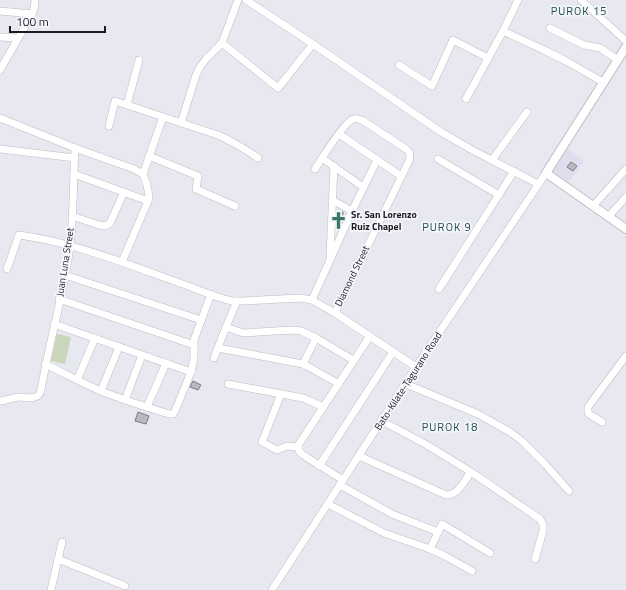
<svg xmlns="http://www.w3.org/2000/svg" width="626" height="590" font-family="'Titillium Web',sans-serif">
  <style>
    .built { fill: #dfdeee }
    .park { fill: #c9d6b9 }
    .building { fill: #bcb8bf; stroke: #7e7a81 }
    .lines { fill: none; stroke-linecap: round; stroke-linejoin: round }
    .minor-casing { stroke: #bdbcc4; stroke-width: 8 }
    .major-casing { stroke: #bdbcc4; stroke-width: 10 }
    .minor { stroke: #fff; stroke-width: 7 }
    .major { stroke: #fff; stroke-width: 8 }
    .labels { text-anchor: middle; dominant-baseline: central; stroke-width: 3.5; stroke-linejoin: round; paint-order: stroke }
    .poi-label { font-size: 10px; font-weight: bold; fill: #1d1d20; stroke: #f5f5fe; text-anchor: start }
    .street-label { font-size: 10px; fill: #1d1d20; stroke: #f5f5fe }
    .neighbourhood-label { font-size: 11px; letter-spacing: 1px; fill: #1e5040; stroke: #f5f5fe }
  </style>
  <rect width="100%" height="100%" fill="#e8e8f0"/>
  <path class="built" d="M567,148L584,161L568,183L553,171Z"/>
  <path class="park" d="M57,334L71,337L65,364L51,361Z"/>
  <g class="building">
    <path d="M571,162L577,166L573,171L567,167Z"/>
    <path d="M334,212H343L342,228H334Z"/>
    <path d="M193,381L201,385L198,390L190,387Z"/>
    <path d="M138,412L149,416L146,424L135,421Z"/>
  </g>
  <g class="lines">
    <defs>
      <g id="minor">
        <path d="M246,0L313,44L441,132L474,151L538,184"/>
        <path d="M581,0L626,41"/>
        <path d="M0,11L32,14"/>
        <path d="M550,28L584,45L600,48L618,60"/>
        <path d="M503,31L544,50L566,61L603,82"/>
        <path d="M0,37L18,38"/>
        <path d="M222,43L278,88L313,44"/>
        <path d="M399,65L432,86L453,40L488,58"/>
        <path d="M0,70L32,14L34,9L35,0"/>
        <path d="M466,99L503,31L518,0"/>
        <path d="M127,105L139,60"/>
        <path d="M0,118L75,148L134,169L143,174L147,185L149,196L148,201L122,262"/>
        <path d="M181,123L196,75L200,67L206,59L222,43L238,0"/>
        <path d="M109,126L115,101L218,135C232,141 245,149 258,158"/>
        <path d="M339,134L401,176"/>
        <path d="M0,149L75,158"/>
        <path d="M149,156L198,176L196,189L235,206"/>
        <path d="M322,158L363,187"/>
        <path d="M438,159L499,195"/>
        <path d="M492,160L527,112"/>
        <path d="M315,169C321,160 344,122 353,119C356,118 359,119 362,120L406,149C410,152 411,155 409,161L335,313"/>
        <path d="M74,174L148,201"/>
        <path d="M143,174L163,117"/>
        <path d="M332,200L352,211"/>
        <path d="M593,206L626,169"/>
        <path d="M72,216L102,226L107,225L110,223L124,192"/>
        <path d="M608,217L626,197"/>
        <path d="M330,256L334,166"/>
        <path d="M7,269L19,235C72,242 127,264 177,282C195,288 213,297 232,301H242L300,298L312,300L335,313L416,367"/>
        <path d="M65,275L201,320"/>
        <path d="M439,289L514,171"/>
        <path d="M59,299L194,345"/>
        <path d="M312,300L352,211L377,160"/>
        <path d="M54,324L191,372"/>
        <path d="M226,327L243,333L292,330L301,331L316,338L353,360"/>
        <path d="M218,348L303,364L307,366L339,384"/>
        <path d="M214,358L226,327L237,301"/>
        <path d="M45,364C64,373 82,383 101,391C123,400 146,407 169,414H173L175,411L191,372L194,358V340L211,294"/>
        <path d="M303,364L316,338"/>
        <path d="M77,380L95,338"/>
        <path d="M228,384L303,398L308,400L323,407"/>
        <path d="M406,384L478,414L510,432L522,441L544,463L569,491"/>
        <path d="M101,391L119,347"/>
        <path d="M281,394L262,442L277,450L287,446L298,447"/>
        <path d="M125,400L142,355"/>
        <path d="M0,401C7,401 12,397 19,397C24,397 30,399 35,397C39,396 40,394 41,390C49,342 64,294 70,246C74,213 73,180 75,148"/>
        <path d="M147,407L166,363"/>
        <path d="M382,421L427,445L471,472L540,519L543,525V531L535,559"/>
        <path d="M602,422L589,414L588,412V407L626,356"/>
        <path d="M359,456L446,495C459,495 464,481 471,472"/>
        <path d="M319,466L393,352"/>
        <path d="M343,480L303,455L299,451V444L370,336"/>
        <path d="M340,485L392,514L438,532"/>
        <path d="M328,504L384,533L430,549L445,556L472,571"/>
        <path d="M430,549L442,524L490,553"/>
        <path d="M58,559L125,586"/>
        <path d="M51,590L62,542"/>
        <path d="M272,590L416,367L546,173"/>
      </g>
      <path id="major" d="M626,47L546,173L626,229"/>
    </defs>
    <use href="#minor" class="minor-casing"/>
    <use href="#major" class="major-casing"/>
    <use href="#minor" class="minor"/>
    <use href="#major" class="major"/>
  </g>
  <defs>
    <symbol id="church-bare" viewBox="-9 -9 18 18"><path d="M-1.2-6h2.4v3.5h3.3v2.4h-3.3V6h-2.4V-.1h-3.3v-2.4h3.3Z" fill="#3a7763" stroke="#f5f5fe" stroke-width="2.5" paint-order="stroke"/></symbol>
  </defs>
  <g fill-rule="evenodd">
    <use href="#church-bare" x="326" y="208" width="25" height="25"/>
  </g>
  <g class="labels">
    <g class="poi-label">
      <text x="351" y="214">Sr. San Lorenzo<tspan x="351" dy="12">Ruiz Chapel</tspan></text>
    </g>
    <g class="street-label">
      <text transform="translate(65 262) rotate(-81)">Juan Luna Street</text>
      <text transform="translate(352 276) rotate(-64)">Diamond Street</text>
      <text transform="translate(408 381) rotate(-57)">Bato-Kilate-Tagurano Road</text>
    </g>
    <g class="neighbourhood-label">
      <text x="579" y="11">PUROK 15</text>
      <text x="447" y="227">PUROK 9</text>
      <text x="450" y="427">PUROK 18</text>
    </g>
  </g>
  <path d="M10 26v6h95v-6" fill="none" stroke="#1d1d20" stroke-width="2"/>
  <text x="16" y="26" font-size="12" fill="#1d1d20" stroke="#f5f5fe" stroke-width="3" paint-order="stroke">100 m</text>
</svg>
